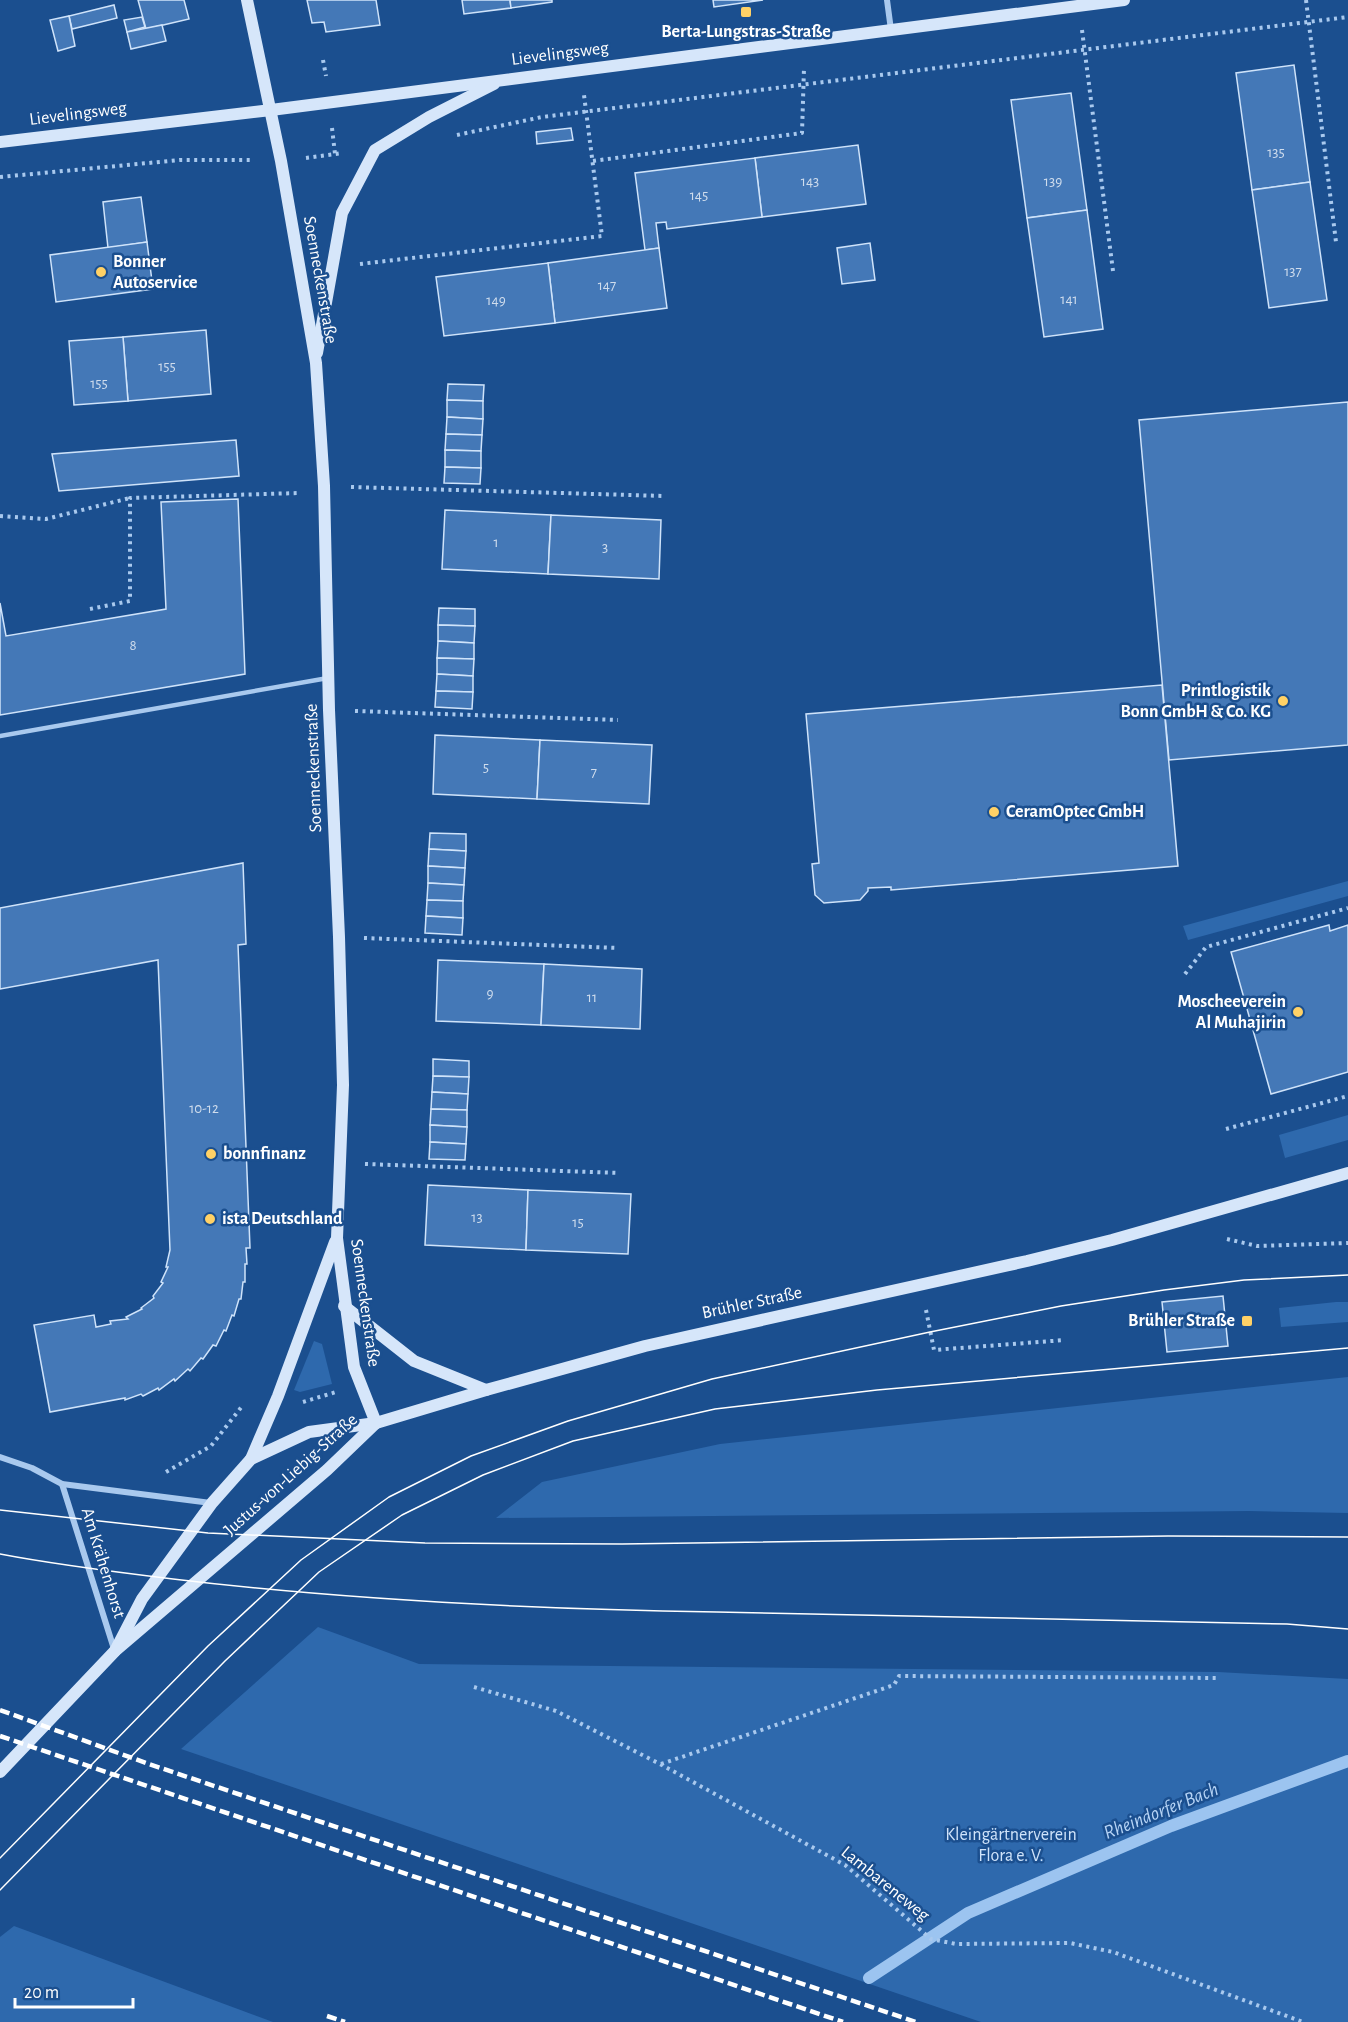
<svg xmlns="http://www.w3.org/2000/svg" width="1348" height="2022" font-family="'Alegreya Sans',sans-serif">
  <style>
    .green { fill: #2e69ad }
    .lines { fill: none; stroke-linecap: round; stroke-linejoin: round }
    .stream { stroke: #9cc4f0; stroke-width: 12 }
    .building { fill: #4478b7; stroke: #cfe3fa; stroke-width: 1.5 }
    .path { stroke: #a9c9ee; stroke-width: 4; stroke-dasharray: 3 4.5; stroke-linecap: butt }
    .lane { stroke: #a9c9ee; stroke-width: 4.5 }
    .street { stroke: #a9c9ee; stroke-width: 6 }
    .secondary { stroke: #d6e6fa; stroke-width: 12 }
    .tram { stroke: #fff; stroke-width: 1.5 }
    .rail { stroke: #fff; stroke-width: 4.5; stroke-dasharray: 10 4.5; stroke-linecap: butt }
    .poi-dot { fill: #ffd166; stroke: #1b4f8f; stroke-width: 2 }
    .labels { text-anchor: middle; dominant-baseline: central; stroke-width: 5; stroke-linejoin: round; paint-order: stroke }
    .number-label { font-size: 15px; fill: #d0dded }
    .poi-label { font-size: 18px; font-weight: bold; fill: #fff; stroke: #1b4f8f; text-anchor: start }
    .street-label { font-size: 18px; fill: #fff; stroke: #1b4f8f }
    .park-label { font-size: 18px; fill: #cfe3fa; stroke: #1b4f8f }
    .water-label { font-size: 20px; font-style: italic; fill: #b5d3f5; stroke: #1b4f8f }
  </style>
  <rect width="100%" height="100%" fill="#1b4f8f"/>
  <g class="green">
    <path d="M1348,881V896L1188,940L1183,926Z"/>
    <path d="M1348,1115V1140L1285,1158L1279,1135Z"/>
    <path d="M1336,1302H1348V1322L1281,1327L1279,1308Z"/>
    <path d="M314,1341L322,1344L332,1384L300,1392L294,1390Z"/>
    <path d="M1348,1377V1513L1249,1511L496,1518L542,1482L720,1444Z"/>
    <path d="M318,1627L419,1664L1218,1672L1348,1679V2022H981L181,1749Z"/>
    <path d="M14,1926L273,2022H0V1937Z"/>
  </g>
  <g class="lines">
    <path class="stream" d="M869,1978L968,1913L1171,1826L1348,1761"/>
  </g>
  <g class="building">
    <path d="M138,0H184L189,19L146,29Z"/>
    <path d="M307,0H376L380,25L326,32L324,22L312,23Z"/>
    <path d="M462,0H510L511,8L464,14Z"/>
    <path d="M510,0H552V2L511,8Z"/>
    <path d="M713,0H763L714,7Z"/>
    <path d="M114,5L117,18L72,29L69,16Z"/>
    <path d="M69,16L75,46L58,51L50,20Z"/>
    <path d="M142,17L145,27L127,32L124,20Z"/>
    <path d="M162,25L166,41L131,49L127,32Z"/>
    <path d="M1294,65L1310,182L1252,190L1236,73Z"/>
    <path d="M1071,93L1087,210L1027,218L1011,100Z"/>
    <path d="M571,128L573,140L537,144L536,132Z"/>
    <path d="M858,145L866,204L762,217L755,158Z"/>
    <path d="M755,158L762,217L667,229L666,222L656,223L659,248L645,250L635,173Z"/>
    <path d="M1310,182L1327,300L1269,308L1252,190Z"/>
    <path d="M141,197L147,242L108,248L103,202Z"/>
    <path d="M1087,210L1103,329L1044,337L1027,218Z"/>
    <path d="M147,242L153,289L56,302L50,255Z"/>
    <path d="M870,243L875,280L842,284L837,248Z"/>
    <path d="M659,248L667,308L555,323L548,263Z"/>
    <path d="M548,263L555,323L444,336L436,277Z"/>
    <path d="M206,330L211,394L128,401L123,337Z"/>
    <path d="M123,337L128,401L74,405L69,341Z"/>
    <path d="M448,384L484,385L483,401L447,400Z"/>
    <path d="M447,400L483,401V419L447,417Z"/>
    <path d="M1348,402V745L1169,760L1139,420Z"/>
    <path d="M447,417L483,419L482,435L446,434Z"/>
    <path d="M446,434L482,435L481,451L445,450Z"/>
    <path d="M236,440L239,476L59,491L52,454Z"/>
    <path d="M445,450L481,451V468L445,467Z"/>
    <path d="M445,467L481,468L480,484L444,483Z"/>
    <path d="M238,499L245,674L0,715V603L6,636L166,609L161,502Z"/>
    <path d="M445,510L551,515L548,574L442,569Z"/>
    <path d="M551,515L661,520L659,579L548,574Z"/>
    <path d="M439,608L475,609V626L438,625Z"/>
    <path d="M438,625L475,626L474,643L438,641Z"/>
    <path d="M438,641L474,643V659L437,658Z"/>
    <path d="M437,658L474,659L473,676L437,674Z"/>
    <path d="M437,674L473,676V692L436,691Z"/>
    <path d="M1162,685L1178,866L891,890V887L868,888V891L860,900L824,903L815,895L812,864L819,863L806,714Z"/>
    <path d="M436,691L473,692L472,709L435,707Z"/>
    <path d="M435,735L540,740L537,799L433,794Z"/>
    <path d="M540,740L652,745L649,804L537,799Z"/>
    <path d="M430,833L466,834V851L429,849Z"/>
    <path d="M429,849L466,851L465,868L428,866Z"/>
    <path d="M243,863L246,944L238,945L250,1248H246L247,1264H245V1282H243L241,1299H239L234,1316L232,1315L226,1331L224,1330L216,1346L213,1345L203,1359L201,1358L190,1371L188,1369L175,1381L174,1379L159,1390L158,1388L143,1396L141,1394L125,1400V1398L50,1412L34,1325L94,1315L96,1327L111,1324L110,1321L128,1319L126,1317L142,1309L141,1308L154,1298L153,1296L163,1283L161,1282L168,1267H166L170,1250L158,960L0,989V908Z"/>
    <path d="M428,866L465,868L464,885L428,883Z"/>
    <path d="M428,883L464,885L463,901L427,900Z"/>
    <path d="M427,900L463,901V918L426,916Z"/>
    <path d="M426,916L463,918L462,935L425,933Z"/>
    <path d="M1329,925L1330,931L1348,925V1072L1271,1094L1231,952Z"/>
    <path d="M438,960L544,964L541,1025L436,1021Z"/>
    <path d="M544,964L642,969L640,1029L541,1025Z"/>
    <path d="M433,1059L469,1061V1077L433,1076Z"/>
    <path d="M433,1076L469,1077L468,1094L432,1092Z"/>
    <path d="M432,1092L468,1094L467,1110L431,1109Z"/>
    <path d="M431,1109L467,1110V1127L430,1125Z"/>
    <path d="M430,1125L467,1127L466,1144L430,1142Z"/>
    <path d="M430,1142L466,1144L465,1160L429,1159Z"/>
    <path d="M428,1185L528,1190L526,1250L425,1245Z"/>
    <path d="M528,1190L631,1194L628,1254L526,1250Z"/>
    <path d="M1223,1296L1228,1346L1167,1352L1162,1302Z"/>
  </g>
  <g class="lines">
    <g class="path">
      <path d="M1306,0L1336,242"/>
      <path d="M1082,30L1113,271"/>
      <path d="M323,60L326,76"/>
      <path d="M332,128L335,154"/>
      <path d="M457,135L542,117L1348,17"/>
      <path d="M306,158L343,153"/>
      <path d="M593,161L802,133L804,68"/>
      <path d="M0,177L180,160H253"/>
      <path d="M360,264L602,236L584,95"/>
      <path d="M351,487L665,496"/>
      <path d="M0,516L46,519L130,498"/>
      <path d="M90,609L130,601V498L299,493"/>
      <path d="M355,711L618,720"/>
      <path d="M364,938L618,948"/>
      <path d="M1185,974L1206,947L1348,908"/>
      <path d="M1226,1129L1348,1096"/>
      <path d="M365,1164L619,1173"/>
      <path d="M1227,1239L1257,1246L1348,1243"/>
      <path d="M926,1310L934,1350L1065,1340"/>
      <path d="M303,1402L336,1392"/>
      <path d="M166,1472L211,1446L243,1405"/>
      <path d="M474,1687L556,1711L660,1764L845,1865L931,1939L956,1944L1070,1943L1113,1952L1303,2022"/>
      <path d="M661,1764L894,1685L899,1676L1219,1678"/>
    </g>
    <path class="lane" d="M0,736L328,678"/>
    <g class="street">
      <path d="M887,0L891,30"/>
      <path d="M0,1457L32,1468L62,1484L211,1503"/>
      <path d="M62,1484L114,1649"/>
    </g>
    <g class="secondary">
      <path d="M247,0L281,161L316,363L324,486L329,710L339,937L343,1085L337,1238L354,1367L376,1423"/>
      <path d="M0,142L271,110L1124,0"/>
      <path d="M317,353L342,213L375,150L429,117L494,84"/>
      <path d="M344,1306L414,1361L486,1390"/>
      <path d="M251,1459L278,1396L335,1242"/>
      <path d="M115,1651L142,1599L212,1503L251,1459L309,1432L376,1423L486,1390L645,1346L1027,1261L1112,1240L1348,1173"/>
      <path d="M0,1772L115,1651L327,1470L376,1423"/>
    </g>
    <g class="tram">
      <path d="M0,1510L208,1533L425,1543L622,1544L1168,1536L1348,1537"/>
      <path d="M0,1554C57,1565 115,1572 173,1579C354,1601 535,1609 717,1612C907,1616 1097,1620 1287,1624L1348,1629"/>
      <path d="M0,1858L208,1646L301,1560L389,1497L471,1456L568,1421L712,1379L930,1332L1061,1306L1164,1290L1244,1280L1348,1275"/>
      <path d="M0,1890L225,1661L319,1572L402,1515L483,1475L573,1441L715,1409L877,1390L1348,1348"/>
    </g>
    <g class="rail">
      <path d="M0,1710L146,1763L916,2022"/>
      <path d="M0,1736L843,2022"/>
      <path d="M327,2016L345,2022"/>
    </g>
  </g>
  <g class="poi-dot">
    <rect x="740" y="6" width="12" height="12" rx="3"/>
    <circle cx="101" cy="272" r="6"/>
    <circle cx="1283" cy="701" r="6"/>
    <circle cx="994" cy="812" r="6"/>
    <circle cx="1298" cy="1012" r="6"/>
    <circle cx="211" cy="1154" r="6"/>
    <circle cx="210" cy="1219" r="6"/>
    <rect x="1241" y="1315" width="12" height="12" rx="3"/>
  </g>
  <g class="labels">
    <g class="number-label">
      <text x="1276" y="152">135</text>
      <text x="810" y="181">143</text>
      <text x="1053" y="181">139</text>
      <text x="699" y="195">145</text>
      <text x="1293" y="271">137</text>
      <text x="607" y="285">147</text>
      <text x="1069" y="299">141</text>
      <text x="496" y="300">149</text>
      <text x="167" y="366">155</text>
      <text x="99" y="383">155</text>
      <text x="496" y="542">1</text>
      <text x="605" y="547">3</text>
      <text x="133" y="645">8</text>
      <text x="486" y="767">5</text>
      <text x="594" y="772">7</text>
      <text x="490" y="993">9</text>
      <text x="592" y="997">11</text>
      <text x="204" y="1108">10-12</text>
      <text x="477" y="1217">13</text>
      <text x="578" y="1222">15</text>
    </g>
    <g class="poi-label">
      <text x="746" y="32" text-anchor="middle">Berta-Lungstras-Straße</text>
      <text x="113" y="262">Bonner<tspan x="113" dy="21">Autoservice</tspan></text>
      <text x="1271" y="691" text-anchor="end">Printlogistik<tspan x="1271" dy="21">Bonn GmbH &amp; Co. KG</tspan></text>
      <text x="1006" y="812">CeramOptec GmbH</text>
      <text x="1286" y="1002" text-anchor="end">Moscheeverein<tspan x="1286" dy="21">Al Muhajirin</tspan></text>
      <text x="223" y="1154">bonnfinanz</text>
      <text x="222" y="1219">ista Deutschland</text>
      <text x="1235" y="1321" text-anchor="end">Brühler Straße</text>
    </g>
    <g class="street-label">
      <text transform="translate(560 54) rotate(-7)">Lievelingsweg</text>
      <text transform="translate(78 114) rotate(-7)">Lievelingsweg</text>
      <text transform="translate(320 280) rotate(80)">Soenneckenstraße</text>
      <text transform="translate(314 768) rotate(-92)">Soenneckenstraße</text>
      <text transform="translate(365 1303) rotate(82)">Soenneckenstraße</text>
      <text transform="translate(752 1303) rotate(-12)">Brühler Straße</text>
      <text transform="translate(291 1475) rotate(-42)">Justus-von-Liebig-Straße</text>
      <text transform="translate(103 1563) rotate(73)">Am Krähenhorst</text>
      <text transform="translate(885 1884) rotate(39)">Lambareneweg</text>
    </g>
    <g class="park-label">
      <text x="1011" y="1835">Kleingärtnerverein<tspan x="1011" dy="21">Flora e. V.</tspan></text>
    </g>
    <g class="water-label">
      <text transform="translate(1161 1811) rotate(-22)">Rheindorfer Bach</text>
    </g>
  </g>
  <path d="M15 1998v9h118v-9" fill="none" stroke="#ffffff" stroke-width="3"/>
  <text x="24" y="1998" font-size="18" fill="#ffffff" stroke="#1b4f8f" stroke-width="4.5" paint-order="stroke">20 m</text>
</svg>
